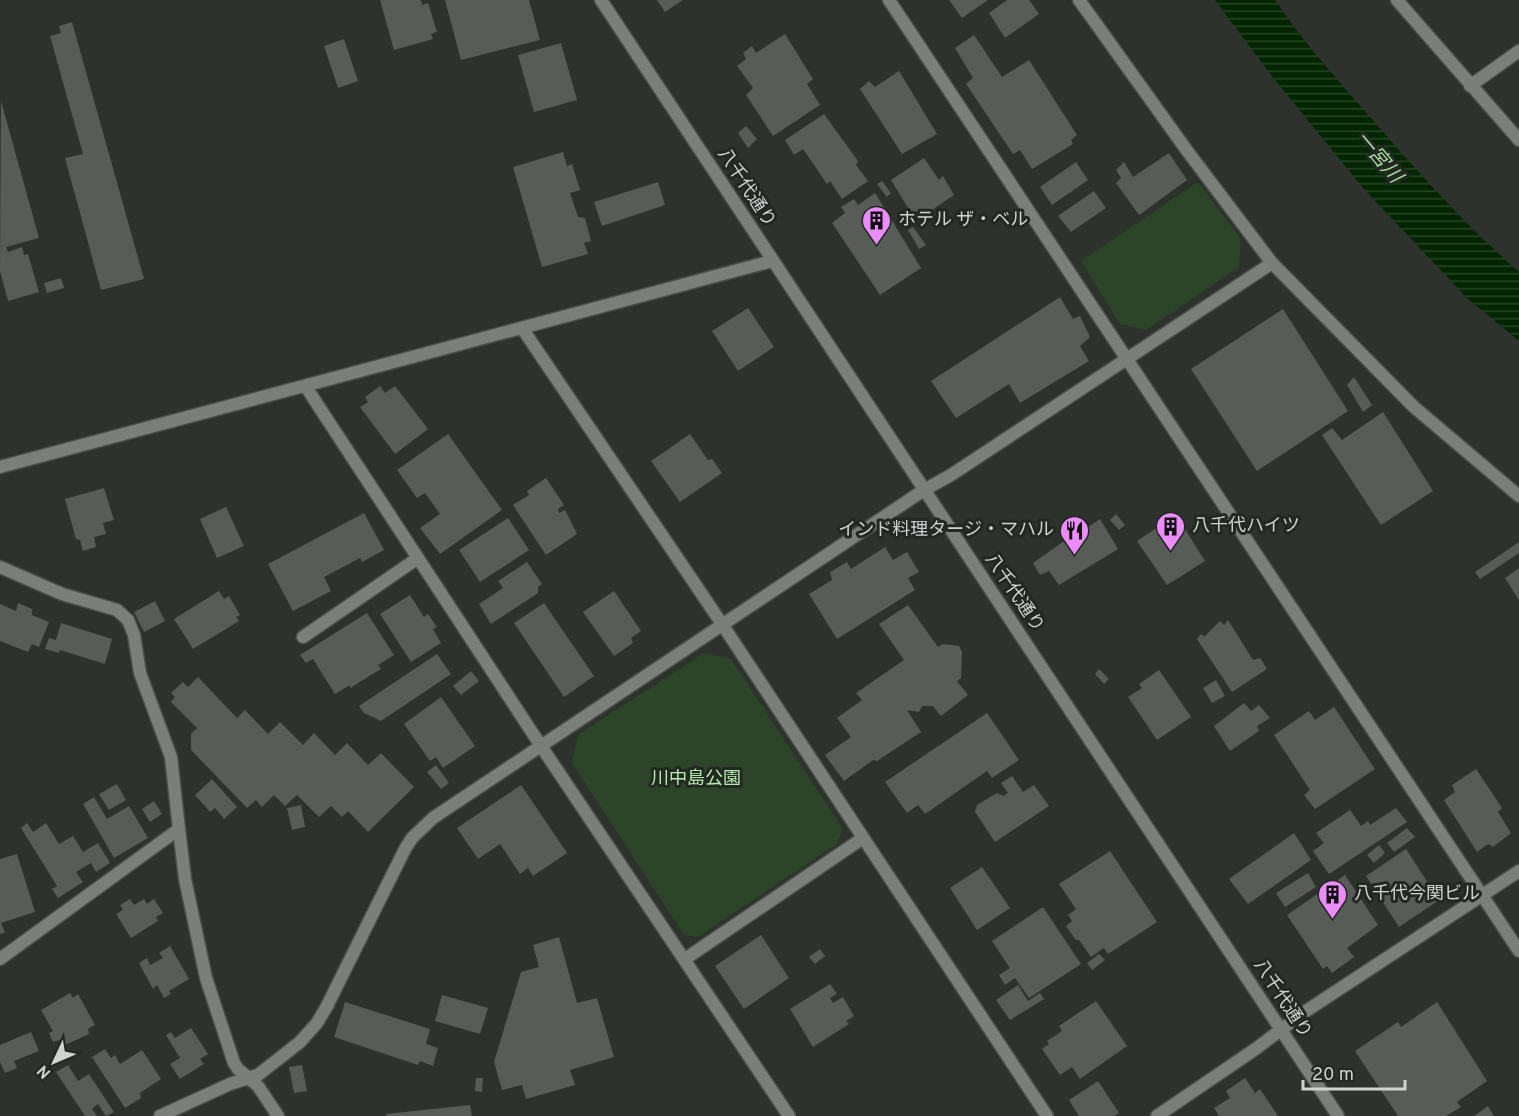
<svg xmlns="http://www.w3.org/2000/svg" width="1519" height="1116" font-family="Overpass,'Noto Sans JP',sans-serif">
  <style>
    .green { fill: #2c4529 }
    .water { fill: url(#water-rules) }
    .building { fill: #575c56 }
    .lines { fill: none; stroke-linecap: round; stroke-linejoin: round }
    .service-casing { stroke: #494e49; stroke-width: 15 }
    .minor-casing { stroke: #494e49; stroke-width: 15 }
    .tertiary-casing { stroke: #494e49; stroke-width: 15 }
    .service { stroke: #7a8079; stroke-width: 12 }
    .minor { stroke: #7a8079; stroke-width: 12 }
    .tertiary { stroke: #7a8079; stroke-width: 12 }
    .labels { text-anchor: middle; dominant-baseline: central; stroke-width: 6; stroke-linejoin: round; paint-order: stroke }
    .street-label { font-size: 18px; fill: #d0d3d0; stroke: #232823 }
    .poi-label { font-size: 18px; fill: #d0d3d0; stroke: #232823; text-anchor: start }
    .park-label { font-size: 18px; fill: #b2ecab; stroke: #232823 }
    .water-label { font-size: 20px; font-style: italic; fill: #a3dd9c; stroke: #232823 }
  </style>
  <defs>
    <pattern id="water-rules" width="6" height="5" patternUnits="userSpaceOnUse" patternTransform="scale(1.5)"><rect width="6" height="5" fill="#032601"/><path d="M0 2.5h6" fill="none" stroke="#274525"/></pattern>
  </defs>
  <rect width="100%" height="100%" fill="#2d322c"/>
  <g class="green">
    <path d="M1198,182L1241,239L1239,267L1146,330L1120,324L1081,261Z"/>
    <path d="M704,653L731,659L843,829L837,844L697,937L684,935L572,763L578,735Z"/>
  </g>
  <path class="water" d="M1215,0H1275C1303,42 1337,79 1370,117C1417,171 1465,225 1519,272V341L1467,298L1363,188L1271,75Z"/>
  <g class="building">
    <path d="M380,0H421L422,5L428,3L437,32L431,34L433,39L394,50Z"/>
    <path d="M445,0H529L540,40L461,60Z"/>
    <path d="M657,0H683L665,12Z"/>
    <path d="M949,0H988L962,18Z"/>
    <path d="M1007,0H1029L1039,14L1005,38L989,13Z"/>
    <path d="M72,22L144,279L101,290L65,158L83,154L50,36L61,33L59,26Z"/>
    <path d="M785,34L813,79L807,84L820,105L773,136L746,95L753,88L737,66L746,59L743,53L752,46L756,53Z"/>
    <path d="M974,35L1002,77L1029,60L1077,135L1071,140L1073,144L1032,169L1020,150L1013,154L966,84L973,78L955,48Z"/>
    <path d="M344,39L358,81L338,88L324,46Z"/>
    <path d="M561,43L577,100L534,112L518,55Z"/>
    <path d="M899,71L937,134L902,154L860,89L869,81L875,87Z"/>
    <path d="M1,101L39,238L6,247L8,252L22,247L24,255L28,254L39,292L8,301L0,271Z"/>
    <path d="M824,114L858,161L856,165L868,181L842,199L830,181L827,184L803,149L794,155L785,140Z"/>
    <path d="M746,126L757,139L748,148L738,133Z"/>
    <path d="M563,152L567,166L572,164L580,190L570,193L578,217L585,218L591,241L584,243L588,254L542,267L513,167Z"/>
    <path d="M1169,153L1187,180L1139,215L1116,183L1121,178L1116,170L1124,162L1133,177Z"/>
    <path d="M924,158L939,180L943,176L954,195L916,221L891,180Z"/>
    <path d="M1076,162L1088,180L1052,205L1040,187Z"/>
    <path d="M882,181L891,193L887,197L877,184Z"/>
    <path d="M658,182L665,205L602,226L594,202Z"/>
    <path d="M1094,191L1106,208L1071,232L1058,216Z"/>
    <path d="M875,193L921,268L880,295L832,223L845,213L841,207L854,199L858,205Z"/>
    <path d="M913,227L926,245L919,249L908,230Z"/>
    <path d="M61,278L64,288L47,293L44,283Z"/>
    <path d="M1060,297L1073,319L1080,316L1090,337L1080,346L1089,361L1020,403L1009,384L956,418L931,381Z"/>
    <path d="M748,308L774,347L738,371L712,331Z"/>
    <path d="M1283,309L1348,411L1257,471L1191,369Z"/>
    <path d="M1354,377L1372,405L1363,412L1347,385Z"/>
    <path d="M380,386L385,393L395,386L428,429L395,454L360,407L368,402L365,397Z"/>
    <path d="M1383,412L1433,491L1381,525L1322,435L1332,428L1342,440Z"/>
    <path d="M448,434L502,510L440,554L420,528L440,514L425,493L417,498L397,470Z"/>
    <path d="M690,434L708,460L712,459L722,473L680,502L651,461Z"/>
    <path d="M546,478L564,505L558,509L559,513L565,510L577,534L546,555L513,505L529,495L527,491Z"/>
    <path d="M104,488L114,520L103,523L106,534L94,537L96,547L83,551L80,540L76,539L65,499Z"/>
    <path d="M226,507L244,546L217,558L200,519Z"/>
    <path d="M364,513L384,550L362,562L360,558L324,577L331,591L293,611L268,564Z"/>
    <path d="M1116,514L1125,525L1119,530L1110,520Z"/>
    <path d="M1176,515L1205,561L1167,585L1137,541Z"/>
    <path d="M508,518L529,550L480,582L459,550Z"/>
    <path d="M1100,519L1118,549L1059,585L1049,571L1040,575L1033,563L1077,532L1078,534Z"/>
    <path d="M1519,542V553L1480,579L1475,572Z"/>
    <path d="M885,547L893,560L907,552L919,572L908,578L915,590L837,639L809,594L832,580L830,572L847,562L851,569Z"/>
    <path d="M527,562L542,584L538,587V593L491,624L479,604L503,588L498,581Z"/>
    <path d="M1519,568V600L1505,578Z"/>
    <path d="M219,591L224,599L229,596L240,615L236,617L239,621L193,649L174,619Z"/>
    <path d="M614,591L641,631L631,638L633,643L614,656L583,612Z"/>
    <path d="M410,595L424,617L428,614L437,627L433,629L441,643L411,662L380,614Z"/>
    <path d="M155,601L165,621L144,632L134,612Z"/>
    <path d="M18,603L32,609V615L49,622L39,647L32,644L28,652L0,641V604L16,611Z"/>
    <path d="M544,603L594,676L564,697L514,623Z"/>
    <path d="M908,605L938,647L943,644L959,646L962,652L961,678L957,681L968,695L941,716L933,706H922L919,712L907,710L921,732L877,761L873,760L844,781L825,755L851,737L837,718L862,700L856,693L904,660L879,624Z"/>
    <path d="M367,613L394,655L378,665L381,669L350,688V685L335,694L313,659L306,663L300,655Z"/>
    <path d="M1228,620L1253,660L1260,658L1267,669L1232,692L1197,639L1201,634L1204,637L1220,621L1224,625Z"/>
    <path d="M61,623L112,639L105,664L60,650L59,653L45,649L49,638L56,640Z"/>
    <path d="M437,654L451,674L381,721L364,713L359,706Z"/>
    <path d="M1099,669L1109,679L1104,684L1095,674Z"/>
    <path d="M1159,670L1191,717L1157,740L1128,697L1142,688L1139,684Z"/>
    <path d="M471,671L479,681L461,695L453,686Z"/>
    <path d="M198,677L237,718L245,710L268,734L280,722L303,745L314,733L335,755L347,743L368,765L381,753L414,787L368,832L348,811L342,817L331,806L319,817L297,795L285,806L274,795L262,807L256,800L247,808L191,750V734L197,728L171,702L175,697L171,693L183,682L188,687Z"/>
    <path d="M1216,680L1225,696L1212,703L1203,688Z"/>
    <path d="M441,697L475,746L443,768L436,757L430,761L404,724Z"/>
    <path d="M1244,703L1251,711L1259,705L1270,718L1257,726L1259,731L1230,751L1214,726Z"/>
    <path d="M1334,707L1375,769L1315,809L1304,795L1310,790L1274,735L1309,711L1315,720Z"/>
    <path d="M987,713L1019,760L992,778L987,771L925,814L918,805L907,813L885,782Z"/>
    <path d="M436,765L449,783L441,789L427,772Z"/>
    <path d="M1476,769L1502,808L1498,812L1511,833L1493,847L1488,844L1477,852L1444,800L1455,792L1452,785Z"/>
    <path d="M1012,776L1023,792L1034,785L1049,806L995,842L975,812L977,805L997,793L1003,796L1008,793L1001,783Z"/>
    <path d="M212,779L237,807L224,819L215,808L210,812L195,795Z"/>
    <path d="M117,784L126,800L109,810L99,794Z"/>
    <path d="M521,785L567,853L533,876L528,868L520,874L500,844L478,859L457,828Z"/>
    <path d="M94,797L107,819L129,806L148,838L114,858L83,804Z"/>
    <path d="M154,801L162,814L150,822L142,809Z"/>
    <path d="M301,805L305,827L292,830L287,808Z"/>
    <path d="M1396,808L1407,822L1329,874L1313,851L1324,843L1316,833L1350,810L1361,826L1368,821L1370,825Z"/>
    <path d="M27,823L33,832L46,823L59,844L73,836L83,852L98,843L110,863L96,872L91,863L76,872L83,882L58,898L52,889L57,886L21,828Z"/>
    <path d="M1407,828L1415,837L1394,852L1387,843Z"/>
    <path d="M1294,833L1311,860L1248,904L1229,879Z"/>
    <path d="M1379,845L1385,853L1374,863L1367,855Z"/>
    <path d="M1406,849L1439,900L1399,927L1366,876Z"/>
    <path d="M1110,851L1157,922L1108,954L1104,948L1091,957L1079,940H1076L1066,926L1072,921L1068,915L1076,909L1059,884Z"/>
    <path d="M17,854L35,912L1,923L5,933L0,934V859Z"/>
    <path d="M982,867L1010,908L977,930L950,888Z"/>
    <path d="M1308,873L1316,887L1285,907L1276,893Z"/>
    <path d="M1345,875L1378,925L1347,948L1354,957L1332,973L1327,966L1323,969L1287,915Z"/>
    <path d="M130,899L134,905L144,899L147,904L154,899L163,913L156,917L158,921L131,938L116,914L123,910L120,905Z"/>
    <path d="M1043,907L1081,964L1029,998L1015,978L1005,985L999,975L1010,968L992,941Z"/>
    <path d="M761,935L789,978L744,1009L715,966Z"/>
    <path d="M559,937L577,1003L597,998L614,1057L570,1070L575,1085L526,1099L522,1085L502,1090L494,1062L521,972L539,967L533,945Z"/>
    <path d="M170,946L189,979L169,991L171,994L164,998L157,985L153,989L139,963L147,958L150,965L163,958L159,953Z"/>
    <path d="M820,949L825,956L815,964L809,957Z"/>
    <path d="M1099,954L1105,960L1092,970L1087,963Z"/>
    <path d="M830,984L837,994L830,998L833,1003L843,997L854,1016L846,1021L849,1024L813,1047L790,1009Z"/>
    <path d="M1018,985L1028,1001L1040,993L1044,999L1010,1020L996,1000Z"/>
    <path d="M70,993L73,998L78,994L95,1025L88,1029L89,1034L63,1046L60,1040L53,1042L49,1033L53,1031L41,1010Z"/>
    <path d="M442,995L488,1008L480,1034L435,1021Z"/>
    <path d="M1096,1001L1127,1046L1080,1079L1072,1067L1060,1075L1042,1049L1049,1044L1047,1041L1062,1031L1059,1026Z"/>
    <path d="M345,1002L430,1029L426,1044L438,1048L433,1066L420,1061L418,1065L334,1037Z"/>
    <path d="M1437,1002L1487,1081L1457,1102L1461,1107L1446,1116H1398L1355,1051L1398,1022L1401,1027Z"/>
    <path d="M191,1028L208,1054L200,1059L204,1064L180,1079L170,1064L180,1058L166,1035L171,1032L175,1038Z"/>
    <path d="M31,1032L39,1051L14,1061L17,1068L5,1073L0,1062V1045Z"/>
    <path d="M105,1049L111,1058L115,1055L120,1064L142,1050L161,1079L140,1093L141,1098L125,1108L92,1057Z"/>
    <path d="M68,1065L78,1081L89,1074L114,1112L106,1116L98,1104L92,1109L97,1116H85L56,1072Z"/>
    <path d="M302,1065L307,1091L294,1093L289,1067Z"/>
    <path d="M476,1078H483L482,1092L475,1091Z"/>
    <path d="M1245,1078L1255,1093L1260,1089L1278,1116H1219L1214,1108L1230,1098L1226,1091Z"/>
    <path d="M1098,1081L1119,1113L1114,1116H1079L1069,1100Z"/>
    <path d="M470,1105L472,1116H386V1114Z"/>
    <path d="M1488,1106L1494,1116H1474Z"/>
  </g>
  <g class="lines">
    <defs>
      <g id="service">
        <path d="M0,567L62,594L117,610L128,620L134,635L140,673L171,757L179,829L0,959"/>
        <path d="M303,637L418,558"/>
        <path d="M179,829L185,879L206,978L234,1063L238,1069L258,1086L278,1116"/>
        <path d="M685,959L863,838"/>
        <path d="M160,1116L230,1084L258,1075L300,1042L317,1023L327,1006"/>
      </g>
      <g id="minor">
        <path d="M889,0L1519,951"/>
        <path d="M1079,0L1188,152L1272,263L1414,407L1519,496"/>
        <path d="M1397,0L1519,140"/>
        <path d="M1470,86L1519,51"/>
        <path d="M522,328L722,624L1047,1116"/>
        <path d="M306,387L541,746L789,1116"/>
        <path d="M0,467L772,261"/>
        <path d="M327,1006L405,849L412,838L433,818L924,490L951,475L1272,263"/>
        <path d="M1157,1116L1254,1050L1306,1011L1519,871"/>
      </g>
      <path id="tertiary" d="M601,0L1338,1116"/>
    </defs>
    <use href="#service" class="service-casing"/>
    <use href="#minor" class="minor-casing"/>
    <use href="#tertiary" class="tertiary-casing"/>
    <use href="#service" class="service"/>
    <use href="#minor" class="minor"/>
    <use href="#tertiary" class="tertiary"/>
  </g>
  <defs>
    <symbol id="building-pin" viewBox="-11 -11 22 30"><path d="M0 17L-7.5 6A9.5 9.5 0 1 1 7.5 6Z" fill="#ec8cfb" stroke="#232823"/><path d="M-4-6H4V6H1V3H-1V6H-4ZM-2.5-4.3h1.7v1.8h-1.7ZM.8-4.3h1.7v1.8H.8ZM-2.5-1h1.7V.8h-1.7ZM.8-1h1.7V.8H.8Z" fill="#111"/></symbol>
    <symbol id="restaurant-pin" viewBox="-11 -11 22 30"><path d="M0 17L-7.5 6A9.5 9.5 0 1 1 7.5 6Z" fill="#ec8cfb" stroke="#232823"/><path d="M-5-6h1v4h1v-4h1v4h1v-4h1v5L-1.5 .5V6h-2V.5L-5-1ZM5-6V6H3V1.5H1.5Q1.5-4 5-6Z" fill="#111"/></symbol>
  </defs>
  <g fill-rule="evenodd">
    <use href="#building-pin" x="860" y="204" width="33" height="45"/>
    <use href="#building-pin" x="1154" y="510" width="33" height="45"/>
    <use href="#restaurant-pin" x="1058" y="514" width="33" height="45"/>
    <use href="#building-pin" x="1316" y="878" width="33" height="45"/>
  </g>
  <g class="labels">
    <g class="street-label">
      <text transform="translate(746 188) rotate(57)">八千代通り</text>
      <text transform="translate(1014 593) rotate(56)">八千代通り</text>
      <text transform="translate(1282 999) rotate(57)">八千代通り</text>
    </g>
    <g class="poi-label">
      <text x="898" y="220">ホテル ザ・ベル</text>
      <text x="1192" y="526">八千代ハイツ</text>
      <text x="1054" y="530" text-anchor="end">インド料理タージ・マハル</text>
      <text x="1354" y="894">八千代今関ビル</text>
    </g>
    <g class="park-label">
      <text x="696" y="779">川中島公園</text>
    </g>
    <g class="water-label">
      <text transform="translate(1378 158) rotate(50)">一宮川</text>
    </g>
  </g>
  <g transform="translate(54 1062) rotate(226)" stroke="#232823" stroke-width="4.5" paint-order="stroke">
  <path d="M0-4.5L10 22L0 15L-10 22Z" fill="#d0d3d0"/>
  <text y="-9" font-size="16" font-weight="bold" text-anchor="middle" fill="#d0d3d0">N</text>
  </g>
  <path d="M1303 1080v9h102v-9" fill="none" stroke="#d0d3d0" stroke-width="3"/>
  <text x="1312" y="1080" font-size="18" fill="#d0d3d0" stroke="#232823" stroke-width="4.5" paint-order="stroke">20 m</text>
</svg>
